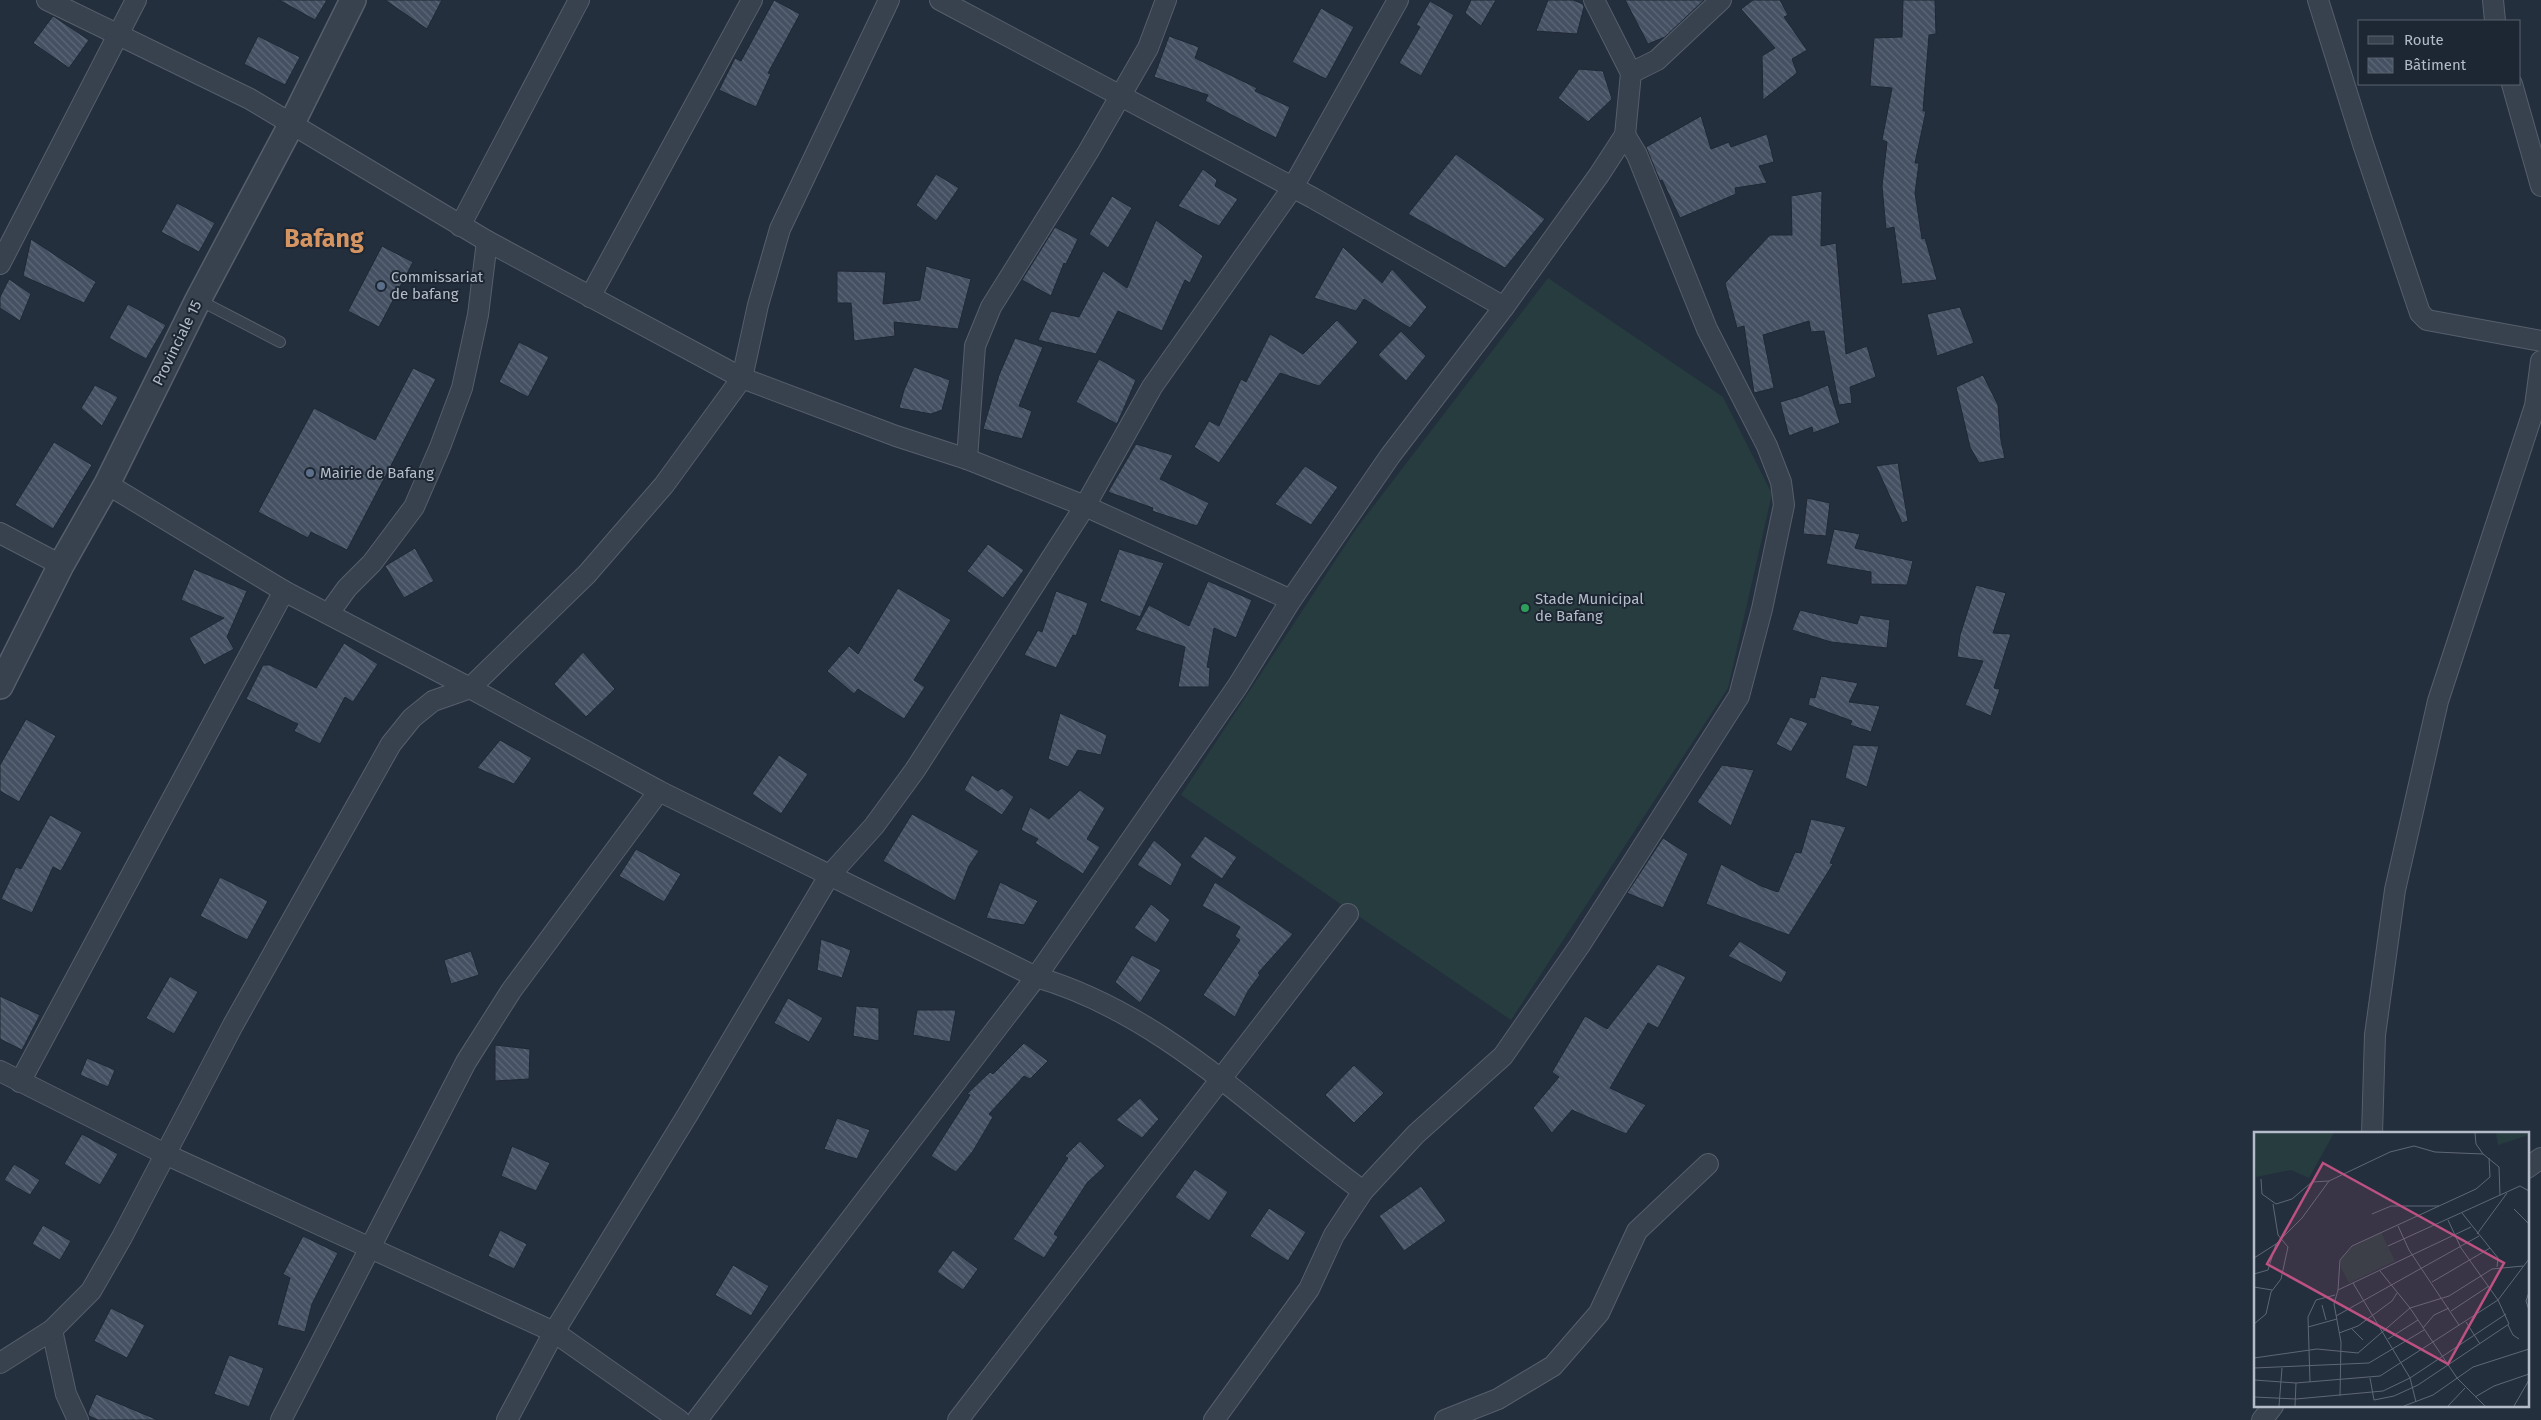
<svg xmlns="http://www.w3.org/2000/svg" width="2541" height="1420" font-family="'Fira Sans',sans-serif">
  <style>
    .pitch { fill: #263c3f }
    .building { fill: url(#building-back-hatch); stroke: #1f2835 }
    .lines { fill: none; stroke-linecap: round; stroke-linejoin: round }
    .service-casing { stroke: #565f6c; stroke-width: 12 }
    .minor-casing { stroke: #565f6c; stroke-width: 22 }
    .tertiary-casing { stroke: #565f6c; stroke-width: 28 }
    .service { stroke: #38414e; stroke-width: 10 }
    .minor { stroke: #38414e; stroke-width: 20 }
    .tertiary { stroke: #38414e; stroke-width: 25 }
    .service-dot { fill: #5c6f8a; stroke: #1d2633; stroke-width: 2 }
    .leisure-dot { fill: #2e9e5b; stroke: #1d2633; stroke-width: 2 }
    .labels { text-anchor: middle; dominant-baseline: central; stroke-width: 4; stroke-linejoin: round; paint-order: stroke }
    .poi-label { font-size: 15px; fill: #b4bcc9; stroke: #1d2633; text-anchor: start }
    .street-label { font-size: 15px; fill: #b4bcc9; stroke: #1d2633 }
    .town-label { font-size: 25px; font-weight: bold; fill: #d59563; stroke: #1d2633 }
    .inset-road { fill: none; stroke: #5e6776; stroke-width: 1 }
    .view { fill: #bd5182; fill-opacity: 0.15; stroke: #bd5182; stroke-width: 2.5 }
    .inset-edge { fill: none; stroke: #b4bcc9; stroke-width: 2.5 }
  </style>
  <defs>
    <pattern id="building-back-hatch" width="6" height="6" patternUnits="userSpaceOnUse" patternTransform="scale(1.25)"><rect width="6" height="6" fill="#455162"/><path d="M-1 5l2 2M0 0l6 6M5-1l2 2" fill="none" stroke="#5d6877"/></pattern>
  </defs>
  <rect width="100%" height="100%" fill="#242f3e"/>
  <path class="pitch" d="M1548,278L1723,397L1772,494L1728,688L1511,1020L1181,795L1356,529Z"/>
  <g class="building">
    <path d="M279,0H327L315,20Z"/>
    <path d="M385,0H442L427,29Z"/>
    <path d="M774,0L800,14L768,73L771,74L756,107L719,90L735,58L741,61Z"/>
    <path d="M1471,0H1496L1481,26L1465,13Z"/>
    <path d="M1548,0H1573L1583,4L1584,7L1577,34L1536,31Z"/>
    <path d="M1625,0H1704L1665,37L1648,44Z"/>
    <path d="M1753,0H1780L1788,15L1784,17L1807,50L1792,59L1797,73L1763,100L1762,56L1775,48L1741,9Z"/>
    <path d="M1903,0H1935L1936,34L1929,35L1923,111H1926L1915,163H1919L1915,193L1922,239L1925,238L1937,280L1902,284L1894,227L1886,229L1882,186L1887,142L1882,140L1892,88L1870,86L1874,38L1902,37Z"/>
    <path d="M1430,1L1454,15L1421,76L1399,63L1420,27L1416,25Z"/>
    <path d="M1321,8L1354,27L1326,79L1292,62Z"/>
    <path d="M53,16L89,40L69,68L33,43Z"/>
    <path d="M258,36L300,57L285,85L244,64Z"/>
    <path d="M1169,36L1199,47L1195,58L1257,88L1255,91L1290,107L1276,138L1205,101L1208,95L1154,77Z"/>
    <path d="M1579,69L1603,71L1612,99L1588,122L1558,98Z"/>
    <path d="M1701,116L1711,149L1729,142L1731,147L1767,134L1774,162L1759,166L1767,183L1735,188L1736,194L1680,218L1662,180L1660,181L1646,147Z"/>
    <path d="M1456,154L1545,219L1505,268L1408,214Z"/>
    <path d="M1203,169L1217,180L1215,186L1238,199L1219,226L1178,206Z"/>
    <path d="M936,174L959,188L936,221L916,205Z"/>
    <path d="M1822,191L1821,246L1836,243L1846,354L1867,346L1876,377L1850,387L1852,403L1839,405L1824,331L1811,332L1809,321L1763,335L1774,388L1754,393L1744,326L1737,328L1725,283L1770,235H1792L1791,196Z"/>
    <path d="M1112,196L1132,208L1108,248L1089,234Z"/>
    <path d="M177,203L215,223L199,252L161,232Z"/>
    <path d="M1156,220L1203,256L1190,283L1185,280L1162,331L1118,311L1096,354L1038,340L1051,311L1079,317L1103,271L1127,288Z"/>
    <path d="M1055,227L1078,239L1066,264L1064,263L1051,296L1022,280Z"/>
    <path d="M31,239L96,282L84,303L23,276Z"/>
    <path d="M382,246L413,262L379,327L348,311Z"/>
    <path d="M1343,247L1382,283L1392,269L1427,307L1410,328L1364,299L1356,311L1314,298Z"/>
    <path d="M926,266L971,279L958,329L894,322L895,336L854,341L851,303H837V271L886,272L883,304L920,300Z"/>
    <path d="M9,279L31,294L20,321L0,308V297Z"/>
    <path d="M128,304L166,325L146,359L109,338Z"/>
    <path d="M1960,307L1974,343L1937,356L1927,314Z"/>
    <path d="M1337,320L1358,342L1319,386L1280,373L1219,463L1194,447L1209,421L1219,426L1241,379L1246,382L1270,334L1303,354Z"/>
    <path d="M1401,331L1426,356L1406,381L1378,355Z"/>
    <path d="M1015,338L1043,347L1019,406L1032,411L1022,439L983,429L999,375Z"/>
    <path d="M519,342L549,357L528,397L499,382Z"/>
    <path d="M1099,359L1136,380L1117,424L1076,402Z"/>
    <path d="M914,367L950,380L942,410L931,414L899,408L904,390Z"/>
    <path d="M413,368L436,379L347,550L311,532L308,538L258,512L314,408L375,440Z"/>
    <path d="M1983,375L1998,405L2001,441L2005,458L1979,463L1970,447L1956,387Z"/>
    <path d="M95,385L118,397L102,426L81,408Z"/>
    <path d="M1828,385L1840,423L1813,433L1812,427L1789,436L1780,402L1801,396Z"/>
    <path d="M54,442L92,465L53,529L15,505Z"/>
    <path d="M1136,444L1173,455L1160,479L1209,503L1197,526L1152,511L1153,508L1108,492Z"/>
    <path d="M1898,463L1908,521L1902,523L1876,466Z"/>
    <path d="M1305,466L1338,487L1311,525L1275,504Z"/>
    <path d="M1807,498L1830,503L1826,536L1803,534Z"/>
    <path d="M1834,529L1860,534L1855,548L1913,561L1907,585L1871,584V572L1826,564Z"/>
    <path d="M988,544L1024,570L1003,598L967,571Z"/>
    <path d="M415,548L434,581L404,598L385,566Z"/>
    <path d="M1119,549L1164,563L1140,617L1100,601Z"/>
    <path d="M194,569L247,591L227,637L234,649L204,665L189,638L224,618L181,600Z"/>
    <path d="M1208,581L1252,600L1236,638L1214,628L1207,667L1210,668L1209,687H1178L1185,647L1135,630L1149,605L1189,626Z"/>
    <path d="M1976,585L2006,593L1993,633L2011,634L1994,688L2000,689L1991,716L1965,705L1983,661L1957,657L1960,635Z"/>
    <path d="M898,588L951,620L914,680L925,687L904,719L858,689L854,694L827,671L849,646L858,654Z"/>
    <path d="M1056,591L1088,603L1076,636L1073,635L1056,668L1024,655L1038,630L1042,632Z"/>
    <path d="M1800,610L1857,624L1860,615L1890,620L1887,648L1831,642L1792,630Z"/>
    <path d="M344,643L378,664L353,702L345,697L320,744L294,731L298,724L246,699L263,665H270L316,688Z"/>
    <path d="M583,652L615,689L586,717L554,684Z"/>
    <path d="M1821,676L1858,683L1849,702L1880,706L1871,732L1850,725L1852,721L1808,705L1810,697L1815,698Z"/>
    <path d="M1060,713L1107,735L1101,755L1078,750L1068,767L1048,759Z"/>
    <path d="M1790,717L1808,723L1791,752L1776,744Z"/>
    <path d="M26,719L56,736L19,802L0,791V765Z"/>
    <path d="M500,740L532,758L514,784L477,768Z"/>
    <path d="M1853,745L1879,746L1867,787L1845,778Z"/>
    <path d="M779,755L808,774L781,814L752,794Z"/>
    <path d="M1722,765L1754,770L1731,826L1697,802Z"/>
    <path d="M972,775L998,791L1002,788L1014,797L1002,815L964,790Z"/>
    <path d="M1080,790L1105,808L1087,839L1100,847L1083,874L1035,843L1038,839L1021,830L1030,807L1049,819Z"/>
    <path d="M912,814L979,851L969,866L955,901L883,861Z"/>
    <path d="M50,815L82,832L61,871L53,867L32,913L1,899L16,867L21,869Z"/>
    <path d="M1811,819L1846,827L1830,863L1833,864L1789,935L1706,904L1721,864L1761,886L1778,892L1795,852L1801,853Z"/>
    <path d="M1205,836L1237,857L1222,879L1190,857Z"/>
    <path d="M1663,838L1688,854L1663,908L1627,893Z"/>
    <path d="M1154,840L1182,864L1171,886L1137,865Z"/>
    <path d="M636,849L681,874L664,902L619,876Z"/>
    <path d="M220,877L268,901L247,940L200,916Z"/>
    <path d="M1000,882L1038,901L1024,925L986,918Z"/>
    <path d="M1215,882L1293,934L1258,973L1260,975L1248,991L1235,1017L1203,995L1240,940L1235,936L1240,927L1202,906Z"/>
    <path d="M1151,904L1170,920L1156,943L1134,928Z"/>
    <path d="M821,939L851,950L842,978L817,970Z"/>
    <path d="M1740,941L1787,972L1781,983L1728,956Z"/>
    <path d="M471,951L479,975L451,984L444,960Z"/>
    <path d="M1132,955L1161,970L1140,1003L1115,982Z"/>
    <path d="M1658,964L1686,977L1658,1028L1648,1023L1610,1088L1646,1105L1626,1134L1572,1110L1552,1133L1533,1108L1559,1077L1552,1072L1585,1016L1607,1029Z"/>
    <path d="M170,976L198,992L174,1034L146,1018Z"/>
    <path d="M0,996L40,1015L22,1050L0,1039Z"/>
    <path d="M788,998L823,1018L809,1042L774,1023Z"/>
    <path d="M856,1006L879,1008V1041L853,1036Z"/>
    <path d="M917,1010H956L950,1042L913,1035Z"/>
    <path d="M1024,1043L1048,1061L1030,1079L1024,1076L989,1114L993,1117L973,1151L956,1172L931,1156L970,1095L967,1094L990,1072L993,1074Z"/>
    <path d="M495,1045L530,1049L529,1079L495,1081Z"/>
    <path d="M87,1058L115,1070L108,1087L80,1075Z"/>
    <path d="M1354,1065L1384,1093L1354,1123L1325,1095Z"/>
    <path d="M1140,1098L1159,1119L1142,1138L1116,1120Z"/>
    <path d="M837,1118L870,1130L857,1159L824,1149Z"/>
    <path d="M82,1134L118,1154L100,1185L64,1164Z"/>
    <path d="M1080,1141L1105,1166L1087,1183L1054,1234L1058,1237L1044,1258L1013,1239L1068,1158L1065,1156Z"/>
    <path d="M512,1146L550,1163L536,1191L501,1176Z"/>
    <path d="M14,1164L40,1180L30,1195L4,1180Z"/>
    <path d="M1195,1169L1228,1192L1209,1221L1175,1197Z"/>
    <path d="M1421,1186L1446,1221L1404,1251L1379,1216Z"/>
    <path d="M1269,1208L1306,1232L1288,1261L1250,1236Z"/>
    <path d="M43,1225L71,1241L60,1260L32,1244Z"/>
    <path d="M500,1230L527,1244L514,1269L488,1256Z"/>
    <path d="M303,1236L338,1253L312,1304L305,1332L277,1325L290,1278L283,1274Z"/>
    <path d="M953,1250L978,1269L963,1290L937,1272Z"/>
    <path d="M733,1265L769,1286L751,1316L715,1295Z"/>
    <path d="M111,1308L145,1325L127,1358L94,1341Z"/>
    <path d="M229,1355L264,1368L249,1407L214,1394Z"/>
    <path d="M96,1394L158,1420H98L89,1416L88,1413Z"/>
  </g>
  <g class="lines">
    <defs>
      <path id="service" d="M199,300L280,342"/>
      <g id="minor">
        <path d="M47,0L250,99L487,241L742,378L896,436L967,459L1085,506L1291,600"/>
        <path d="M940,0L1313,198L1504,307"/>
        <path d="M2318,0L2363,144L2420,313L2427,320L2541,341"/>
        <path d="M2493,0L2495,21"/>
        <path d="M1631,73L1657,60L1721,0"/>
        <path d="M2512,84L2541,186"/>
        <path d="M460,226L579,0"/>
        <path d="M0,264L136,0"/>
        <path d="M590,297L752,0"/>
        <path d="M967,459L975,346L991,307L1088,152L1148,48L1166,0"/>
        <path d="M107,484L284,591L470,688L659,791L1036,977C1164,1014 1258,1115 1363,1191"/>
        <path d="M0,533L61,565"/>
        <path d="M329,613L347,588L372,563L414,507L440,447L462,388L478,315L487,241"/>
        <path d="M0,1071L165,1154L554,1332L679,1420"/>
        <path d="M20,1082L284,591"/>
        <path d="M2372,1134L2375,1035L2395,890L2438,701L2535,406L2541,361"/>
        <path d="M2527,1168L2541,1158"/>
        <path d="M52,1330L66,1394L78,1420"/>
        <path d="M0,1363L52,1330L91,1291L122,1237L233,1025L391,744L412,718L433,701L470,688L587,574L664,485L742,378L758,305L780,229L889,0"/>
        <path d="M281,1420L466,1062L511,991L659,791"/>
        <path d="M507,1420L554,1332L688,1114L829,876L874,826L915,770L1085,506L1152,387L1293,187L1398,0"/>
        <path d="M697,1420L1036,977L1237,687L1291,600L1390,456L1504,307L1599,175L1625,135L1631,73L1594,0"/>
        <path d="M958,1420L1348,914"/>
        <path d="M1214,1420L1309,1289L1334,1235L1363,1191L1416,1134L1503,1056L1580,945L1739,696L1762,609L1784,505L1781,482L1767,446L1707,329L1637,155L1625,135"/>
        <path d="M1445,1420L1498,1399L1553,1366L1599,1313L1637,1231L1708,1164"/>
        <path d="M2262,1420L2273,1406"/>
      </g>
      <path id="tertiary" d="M0,686L61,565L107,484L198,300L291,125L353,0"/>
    </defs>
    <use href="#service" class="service-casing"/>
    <use href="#minor" class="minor-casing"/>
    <use href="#tertiary" class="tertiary-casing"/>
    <use href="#service" class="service"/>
    <use href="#minor" class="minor"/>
    <use href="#tertiary" class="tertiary"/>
  </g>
  <g class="service-dot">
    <circle cx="381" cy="286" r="5"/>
    <circle cx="310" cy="473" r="5"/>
  </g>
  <circle class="leisure-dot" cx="1525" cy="608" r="5"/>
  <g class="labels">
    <g class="poi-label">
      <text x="391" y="277">Commissariat<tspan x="391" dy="17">de bafang</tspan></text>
      <text x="320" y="473">Mairie de Bafang</text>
      <text x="1535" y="599">Stade Municipal<tspan x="1535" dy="17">de Bafang</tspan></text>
    </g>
    <g class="street-label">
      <text transform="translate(177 343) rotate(-64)">Provinciale 15</text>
    </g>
    <g class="town-label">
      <text x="324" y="239">Bafang</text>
    </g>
  </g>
  <g transform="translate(2254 1132)">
    <rect width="275" height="275" fill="#242f3e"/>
    <path d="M0,1H80L55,46L37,38L2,45ZM242,1H275V3L244,13Z" fill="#263c3f"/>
    <path d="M127,100L141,129L95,151L87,136V127L98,115Z" fill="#263c3f"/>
    <path class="inset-road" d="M221,1L222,12L229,22L245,35L246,63M7,47L8,62L22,72L38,67L58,50L75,49M260,77L275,92M208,81L244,126L243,135M118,82L137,74H185M144,94L155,118L205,193M223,102L253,61M134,114L266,54L275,59M0,126L22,112L48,86L75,49L136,20L160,14L181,20L229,22M126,139L156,176L203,246L231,274M0,142L14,138L22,112M178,150L236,116M99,151L156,246L162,270M0,155L18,158M84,158L86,128L98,114L222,57L236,45L235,26M275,160L272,169L275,178M68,173L72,188M197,179L235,154M82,184L225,104M212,190L226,212M0,192L12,182L17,160L27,147L34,115L24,103L19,72M254,193L259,203L265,207M54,195L83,187M169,196L180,183L195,176M98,197L109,208M85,201L104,194L138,169L143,161M134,207L164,188M0,226L63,217L104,221L156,176L195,164L238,137L269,134M0,236L115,231L170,198M116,246L120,268L140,264L164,253L255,192L244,168L207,116L194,88M0,248L42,251L126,244L244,168L275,127M56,250L54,185L62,168L81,163M86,264L87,210L80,172L84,158L217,95M0,265L42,267L129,259L156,246L252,182M221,265L240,254L275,242M25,274L28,236M41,274L42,251M150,274L179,263L219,235L275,217M194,274L211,256M260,274L275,248"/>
    <path class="view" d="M69,31L250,131L194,232L13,132Z"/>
    <rect width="275" height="275" class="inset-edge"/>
  </g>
  <rect x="2358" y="20" width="162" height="65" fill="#1d2633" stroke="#59626f"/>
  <rect x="2368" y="36" width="25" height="8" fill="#38414e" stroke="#59626f"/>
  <text x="2404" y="45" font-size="15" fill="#b4bcc9">Route</text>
  <rect x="2368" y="58" width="25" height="15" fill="url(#building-back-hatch)" stroke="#59626f"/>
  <text x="2404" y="70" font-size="15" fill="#b4bcc9">Bâtiment</text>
</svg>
